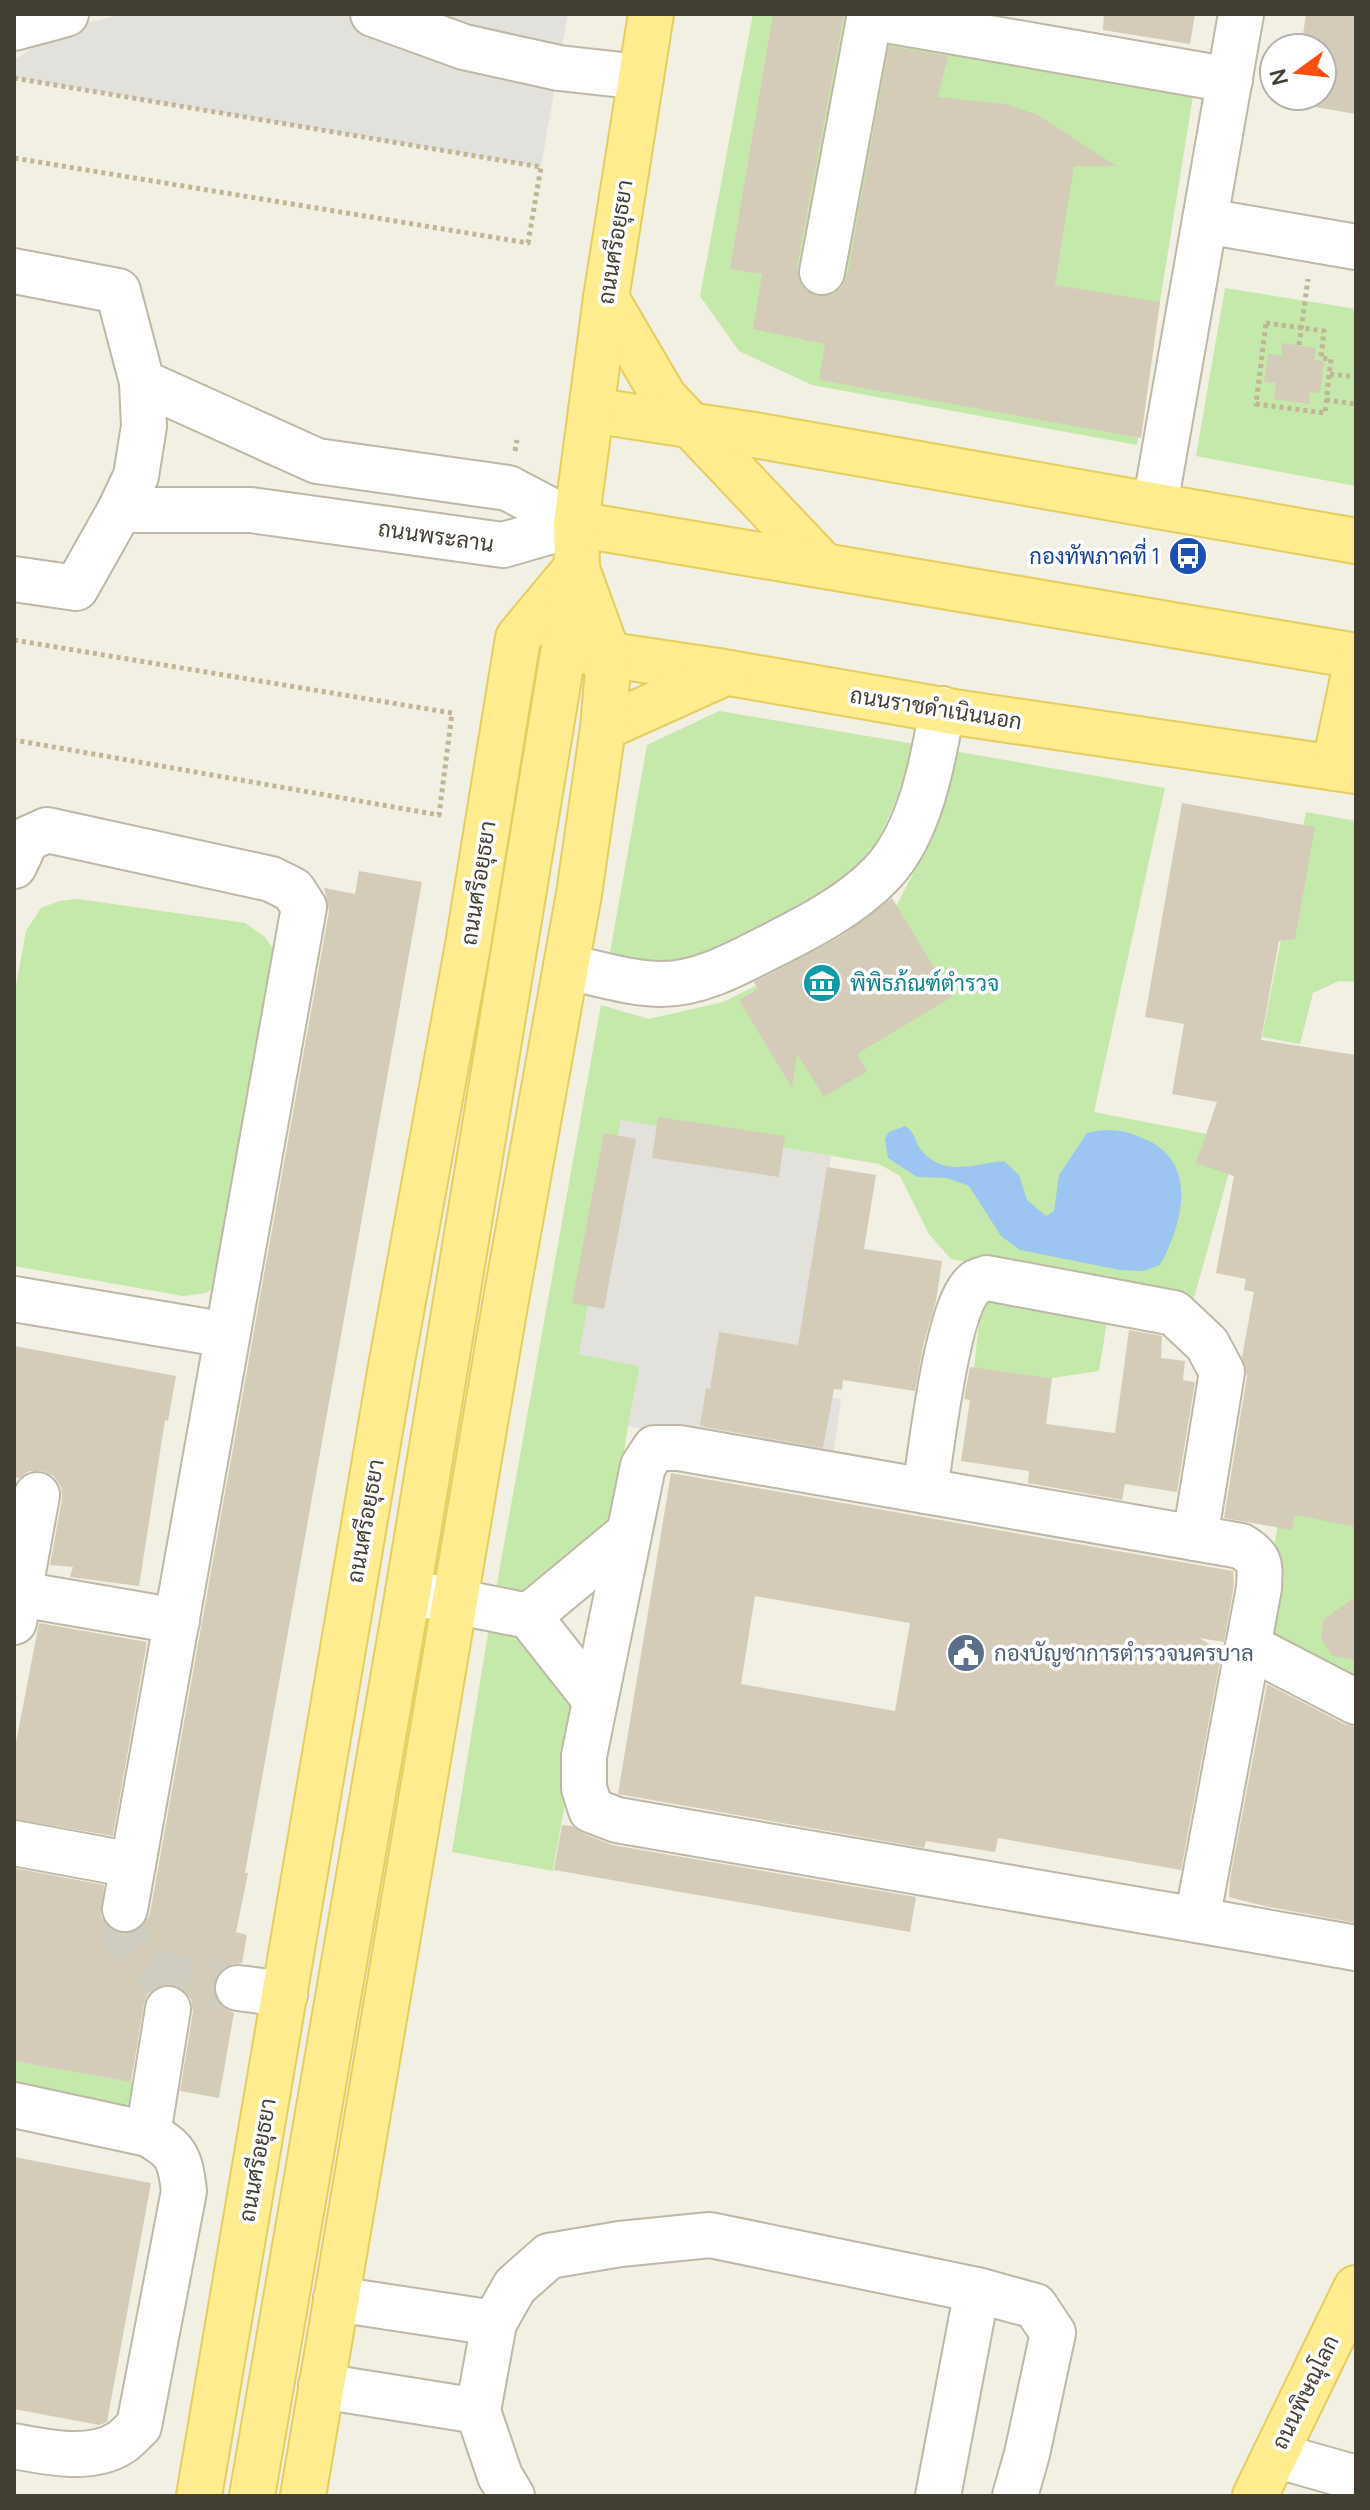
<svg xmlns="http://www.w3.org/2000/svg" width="1370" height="2510" font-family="Manrope,Sarabun,sans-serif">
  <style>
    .green { fill: #c5e8ab }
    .parking { fill: #e2e1dc }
    .water { fill: #9dc5f1 }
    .building { fill: #d4ccb9; fill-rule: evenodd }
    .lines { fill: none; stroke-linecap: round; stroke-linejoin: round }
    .minor-tunnel { stroke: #cfccc0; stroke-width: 44; stroke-dasharray: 44 22; stroke-linecap: butt }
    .minor-casing { stroke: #beb8a6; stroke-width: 48 }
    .major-casing { stroke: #e5cd5e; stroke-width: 48 }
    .path { stroke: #c0b697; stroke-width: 5; stroke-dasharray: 4 4; stroke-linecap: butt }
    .minor { stroke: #fff; stroke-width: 44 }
    .major { stroke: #ffec8f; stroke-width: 44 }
    .labels { text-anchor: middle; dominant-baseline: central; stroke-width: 7; stroke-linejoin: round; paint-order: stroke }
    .street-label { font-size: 22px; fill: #443f33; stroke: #fff }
    .transit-label { font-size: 22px; fill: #164399; stroke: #fff; text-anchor: end }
    .culture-label { font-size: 22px; fill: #0d838f; stroke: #fff; text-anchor: start }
    .service-label { font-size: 22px; fill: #4e5e75; stroke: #fff; text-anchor: start }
  </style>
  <rect width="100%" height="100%" fill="#f2efe3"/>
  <g class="green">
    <path d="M753,14H852L886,42L1173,86L1193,96L1137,445L812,385L739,351L700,296Z"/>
    <path d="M1225,288L1356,309V486L1196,456Z"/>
    <path d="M719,711L915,744L895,803L879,838L850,880L710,960L664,962L609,958L647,745Z"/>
    <path d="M954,751L1165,788L1094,1112L1238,1140L1192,1305L951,1259L929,1234L900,1176L879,1164L621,1120L580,1354L640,1366L628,1426L612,1529L529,1591L496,1589L601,1005L649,1019L723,1002L889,920L931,839Z"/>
    <path d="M1306,812L1356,821V982L1339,981L1313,993L1300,1044L1262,1037Z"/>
    <path d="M78,899L245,923L265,937L274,950L222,1280L206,1293L183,1296L14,1266V996L26,931L41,908L59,901Z"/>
    <path d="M993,1297L1108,1315L1099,1371L1052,1378L974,1368L981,1305Z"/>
    <path d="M1281,1502L1356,1515V1686L1295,1655L1263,1625Z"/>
    <path d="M489,1628L529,1636L581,1713L553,1871L452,1852Z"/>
    <path d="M14,2061L149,2085L145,2100L116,2107L14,2088Z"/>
  </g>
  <g class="parking">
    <path d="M124,14H345L556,80L541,167L15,78L14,60L47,39L69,27Z"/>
    <path d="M425,14H568L562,47L490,35Z"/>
    <path d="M621,1120L831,1156L794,1392L841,1399L832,1462L628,1426L640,1366L579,1354Z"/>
  </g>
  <path class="water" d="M905,1126C916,1132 914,1142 922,1151C944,1177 975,1164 1004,1161L1019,1175L1027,1200L1046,1216L1054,1211L1059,1175L1087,1133C1110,1127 1126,1130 1147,1140C1199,1164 1182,1225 1160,1265L1143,1271L1120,1270L1020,1250L1001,1236L969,1186L947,1178L917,1177L888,1158L885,1139L889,1132Z"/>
  <g class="building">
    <path d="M773,14H844L797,267L799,281L805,290L817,296L831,295L841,288L847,277L889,46L948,56L938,97L1005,104L1038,115L1116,166H1074L1055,285L1160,302L1141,438L819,380L825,344L753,329L762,274L730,269Z"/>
    <path d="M1104,14H1195L1190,44L1103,30Z"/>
    <path d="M1306,14H1356V114L1292,103L1293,96H1322V48H1301Z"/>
    <path d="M1282,343L1316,348L1314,360L1324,361L1320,393L1310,392L1309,404L1274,399L1276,383L1264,382L1268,354L1281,356Z"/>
    <path d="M1182,803L1315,827L1295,939L1279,941L1261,1040L1356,1055V1527L1295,1515L1292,1530L1224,1518L1247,1376L1242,1357L1254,1292L1244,1290L1246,1279L1216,1273L1234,1176L1196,1163L1217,1102L1172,1094L1184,1024L1145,1017Z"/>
    <path d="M359,871L422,882L245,1873H248L236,1932L247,1935L242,1963L228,1965L219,1972L213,1984L215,1998L222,2007L234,2013L219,2098L180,2091L193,2012L191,1999L183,1989L173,1985L158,1986L148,1994L144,2004L131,2082L14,2061V1868L104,1885L101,1917L108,1928L120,1933L134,1932L145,1924L150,1913L329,911L324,888L355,894Z"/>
    <path d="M892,898L952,997L857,1054L867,1071L824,1097L797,1054L792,1088L739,1000L758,989L754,982L840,937Z"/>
    <path d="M658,1117L785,1136L779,1177L652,1158Z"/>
    <path d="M604,1133L636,1139L604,1309L572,1303Z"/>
    <path d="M827,1167L876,1175L864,1249L942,1261L936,1301L924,1342L915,1391L843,1380L842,1390L834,1389L823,1448L700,1426L706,1388L710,1389L719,1332L798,1345Z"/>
    <path d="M1129,1330L1162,1336L1161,1358L1185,1361L1183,1380L1195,1382L1177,1492L1125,1484L1122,1500L1028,1483L1029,1471L961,1461L970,1400L964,1399L970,1367L1052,1378L1046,1424L1115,1433Z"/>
    <path d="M14,1346L176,1376L168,1421L165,1420L139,1586L70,1577L73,1567L50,1565L62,1499L61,1487L54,1476L42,1471H29L19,1478L14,1477Z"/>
    <path d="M671,1473L1233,1571L1234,1585L1224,1642L1199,1638L1222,1651L1181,1870L998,1838L995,1852L926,1841L924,1848L618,1794ZM755,1596L910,1623L895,1711L741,1684Z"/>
    <path d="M1356,1597V1660L1332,1656L1321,1638L1324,1619Z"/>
    <path d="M39,1623L147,1642L113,1836L14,1819V1753Z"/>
    <path d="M1267,1684L1344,1724L1356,1727V1923L1264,1906L1229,1897L1230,1879Z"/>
    <path d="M562,1825L572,1826L582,1833L612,1845L916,1897L910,1932L554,1870Z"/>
    <path d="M14,2157L151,2183L107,2422L99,2425L14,2409Z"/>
  </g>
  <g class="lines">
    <path class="minor-tunnel" d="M125,1909C125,1919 123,1932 127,1941C143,1982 201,1981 238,1988"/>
    <defs>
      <g id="minor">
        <path d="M373,14L464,47L559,68L641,77"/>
        <path d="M869,17L1230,80"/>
        <path d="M14,28L66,14"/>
        <path d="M1206,221L1356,247"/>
        <path d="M14,271L118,291L142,382L317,461L508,488L576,524"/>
        <path d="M822,272L870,14"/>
        <path d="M1155,505L1241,14"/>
        <path d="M120,510L136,476L144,426L142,382"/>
        <path d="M14,579L76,588L120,510H251L503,545L576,524"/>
        <path d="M14,866L27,839L47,830L271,879L293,890L304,907L125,1909"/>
        <path d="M566,967C597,973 631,984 662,984C698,984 734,965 765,949C805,929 851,906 882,873C920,833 933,762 942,709"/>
        <path d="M14,1299L227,1335"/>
        <path d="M655,1448H679L1241,1546C1262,1559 1260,1564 1259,1588L1197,1920L617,1820L591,1810L584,1788V1756L643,1466Z"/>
        <path d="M925,1491C931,1451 947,1305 975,1283C978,1280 983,1280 987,1278L1174,1313L1207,1344L1222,1372L1195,1538"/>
        <path d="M408,1592L529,1616L595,1700"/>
        <path d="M14,1593L177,1621"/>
        <path d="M529,1616L629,1533"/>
        <path d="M14,1622L37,1495"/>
        <path d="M1248,1646L1356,1702"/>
        <path d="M14,1843L133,1865"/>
        <path d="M1197,1920L1356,1948"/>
        <path d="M238,1988L285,1994"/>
        <path d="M14,2105L148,2134C177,2150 180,2158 184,2191L139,2426C133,2431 127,2439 120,2443C91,2462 46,2452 14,2446"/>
        <path d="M148,2134L168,2009"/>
        <path d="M336,2299L494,2323"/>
        <path d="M321,2386L478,2411"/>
        <path d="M1275,2455L1356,2478"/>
        <path d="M512,2496L500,2476L478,2411L494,2323L515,2286L549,2256L620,2244L710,2235L977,2290L1035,2306L1053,2333L1027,2454L1015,2496"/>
        <path d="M938,2496L977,2290"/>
      </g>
      <g id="major">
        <path d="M606,298L664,397L822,564"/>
        <path d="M591,410L754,435L1356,541"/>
        <path d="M576,524L1356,656"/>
        <path d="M583,651L718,671L954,712L1356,771"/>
        <path d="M603,728L725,673"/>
        <path d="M1334,768L1356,664"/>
        <path d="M199,2496L390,1372L468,945L518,638L577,567"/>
        <path d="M252,2496L408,1592L564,647L577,567L576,524L606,298L651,14"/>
        <path d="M303,2496L505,1305L579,894L603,728L609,657L577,569"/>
        <path d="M1255,2496L1356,2288"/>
      </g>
    </defs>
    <use href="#minor" class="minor-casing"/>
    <use href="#major" class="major-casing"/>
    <g class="path">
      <path d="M14,78L541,167L528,243L14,158"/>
      <path d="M1266,323L1324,331L1321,358L1331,359L1325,413L1256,404Z"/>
      <path d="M1299,345L1308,279"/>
      <path d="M1330,374L1356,377"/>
      <path d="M1326,400L1356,404"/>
      <path d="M515,451L517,440"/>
      <path d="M14,640L452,713L439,815L14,740"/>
    </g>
    <use href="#minor" class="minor"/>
    <use href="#major" class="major"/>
  </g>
  <defs>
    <symbol id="bus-disc" viewBox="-11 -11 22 22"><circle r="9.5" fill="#1a4fb4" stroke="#fff"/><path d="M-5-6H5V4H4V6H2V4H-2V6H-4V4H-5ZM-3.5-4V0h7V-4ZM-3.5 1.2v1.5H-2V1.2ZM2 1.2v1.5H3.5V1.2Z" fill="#fff"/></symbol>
    <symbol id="museum-disc" viewBox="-11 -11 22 22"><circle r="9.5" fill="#0f9aa8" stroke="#fff"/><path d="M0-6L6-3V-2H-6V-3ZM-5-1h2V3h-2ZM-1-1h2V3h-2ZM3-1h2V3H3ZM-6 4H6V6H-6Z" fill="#fff"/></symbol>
    <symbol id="civic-disc" viewBox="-11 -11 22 22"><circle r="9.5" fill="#5c6f8a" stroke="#fff"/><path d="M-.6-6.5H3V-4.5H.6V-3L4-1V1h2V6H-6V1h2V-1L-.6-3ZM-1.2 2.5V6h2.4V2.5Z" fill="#fff"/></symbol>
  </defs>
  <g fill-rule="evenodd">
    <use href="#bus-disc" x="1166" y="534" width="44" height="44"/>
    <use href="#museum-disc" x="800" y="961" width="44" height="44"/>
    <use href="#civic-disc" x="944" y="1631" width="44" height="44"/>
  </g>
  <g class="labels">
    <g class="street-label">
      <text transform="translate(615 242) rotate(-81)">ถนนศรีอยุธยา</text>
      <text transform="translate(436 536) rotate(8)">ถนนพระลาน</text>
      <text transform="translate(936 708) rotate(9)">ถนนราชดำเนินนอก</text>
      <text transform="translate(478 883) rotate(-81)">ถนนศรีอยุธยา</text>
      <text transform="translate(365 1521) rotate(-80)">ถนนศรีอยุธยา</text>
      <text transform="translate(257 2160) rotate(-80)">ถนนศรีอยุธยา</text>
      <text transform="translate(1305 2392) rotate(-64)">ถนนพิษณุโลก</text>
    </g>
    <g class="transit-label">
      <text x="1160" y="556">กองทัพภาคที่ 1</text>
    </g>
    <g class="culture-label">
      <text x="850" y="983">พิพิธภ้ณฑ์ตำรวจ</text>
    </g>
    <g class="service-label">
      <text x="994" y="1653">กองบัญชาการตำรวจนครบาล</text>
    </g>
  </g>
  <rect width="1370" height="2510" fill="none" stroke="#443f33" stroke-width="32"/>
  <g transform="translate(1298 72) rotate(255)"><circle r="38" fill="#ffffff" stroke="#b4b2ad" stroke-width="2"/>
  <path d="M0-6L14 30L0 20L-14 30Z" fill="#fe4f0e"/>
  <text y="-12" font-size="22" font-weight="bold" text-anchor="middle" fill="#443f33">N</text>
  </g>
</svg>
